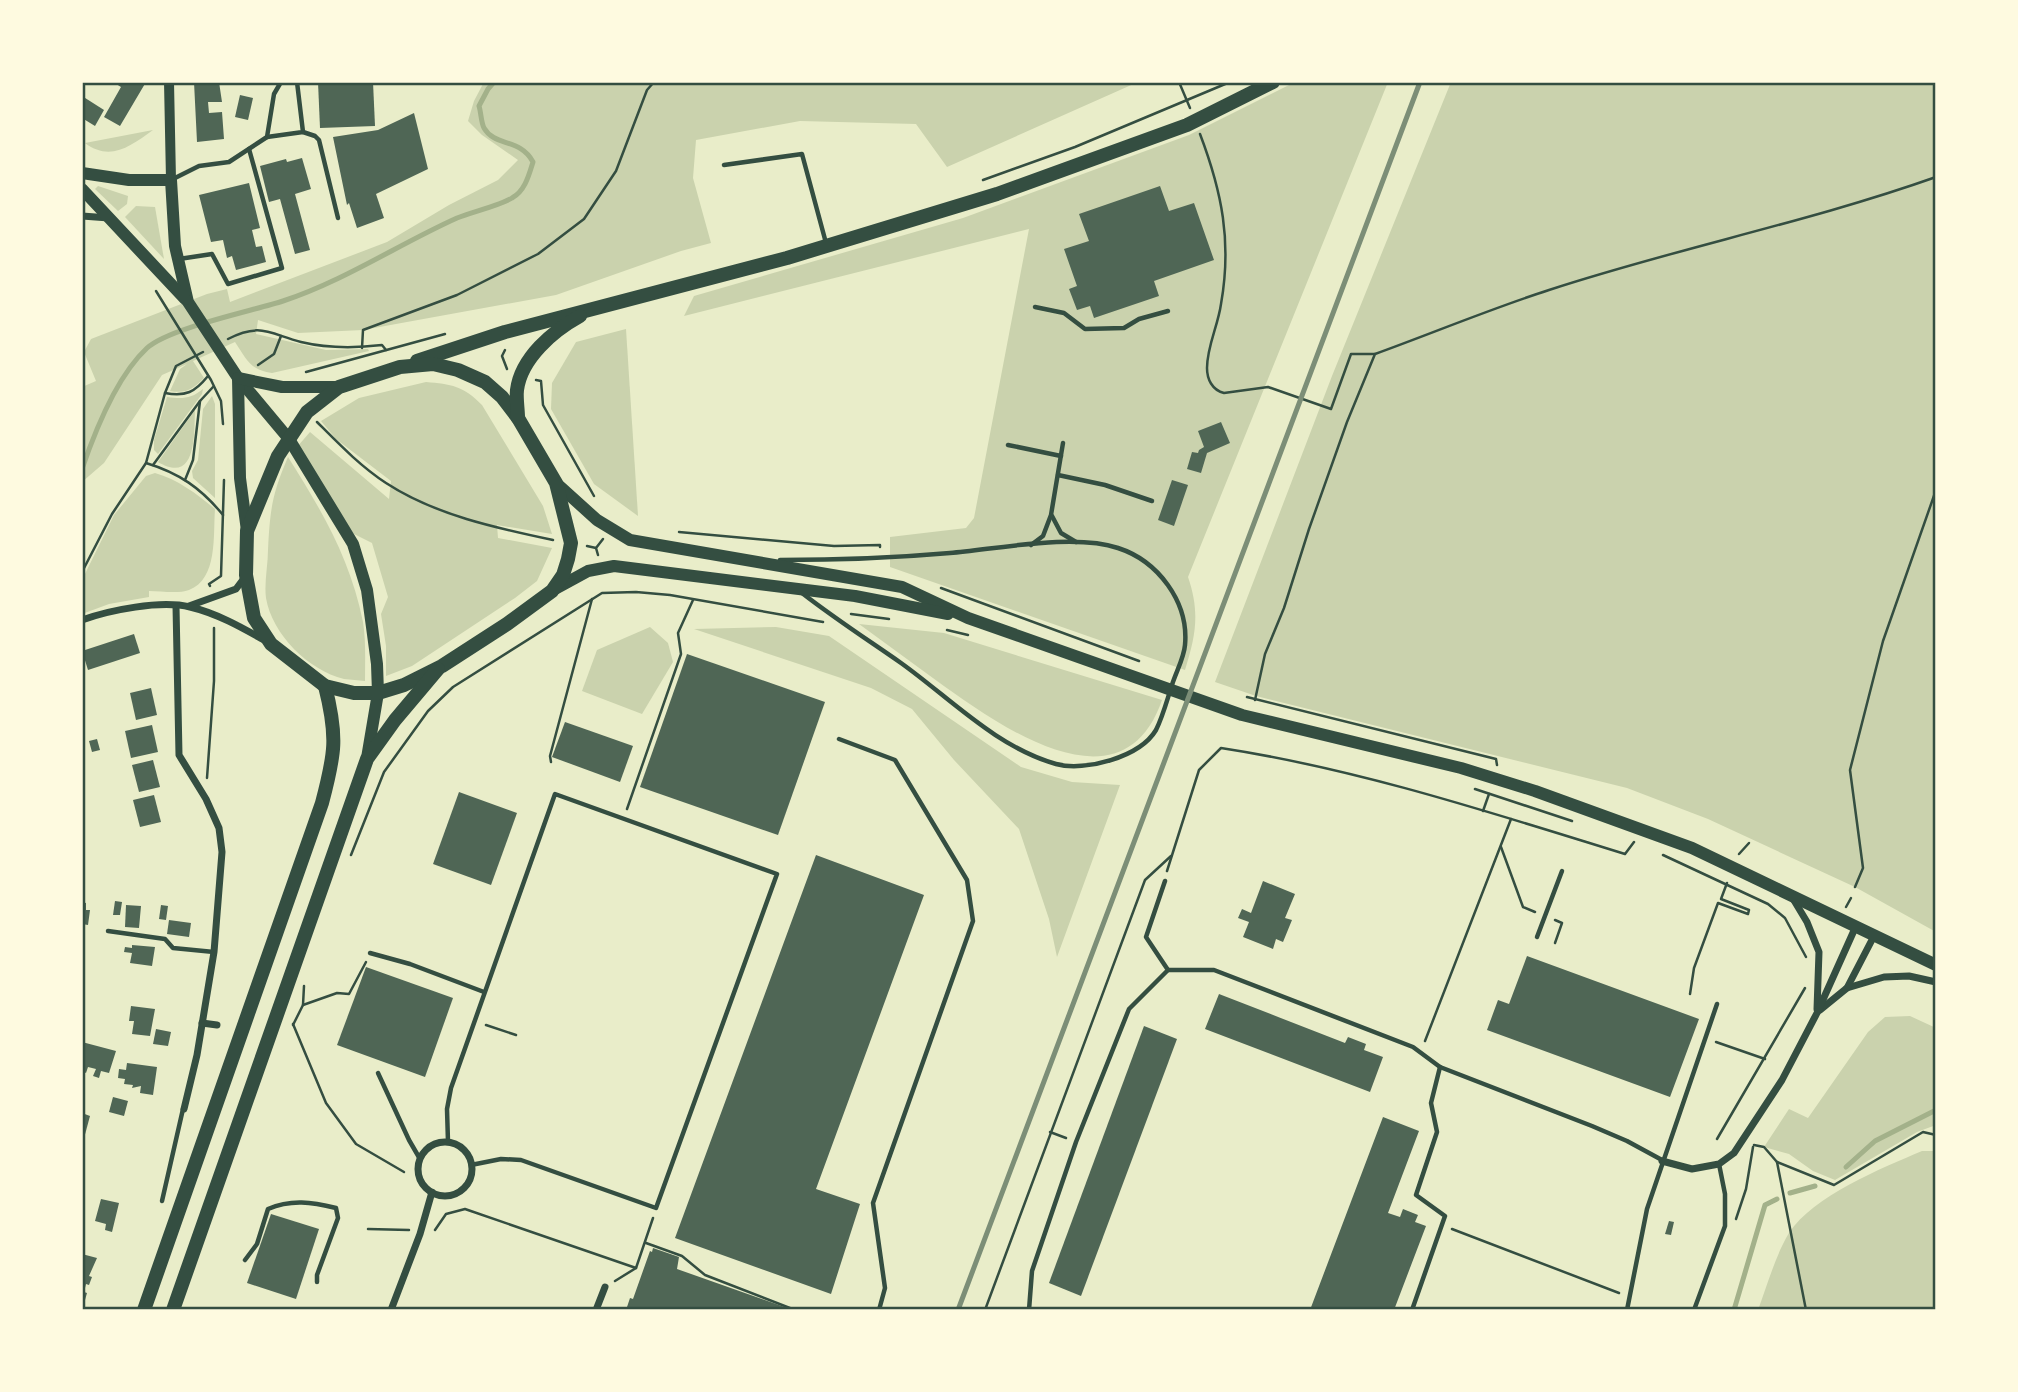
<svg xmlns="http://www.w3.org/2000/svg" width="2018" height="1392" font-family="Raleway,sans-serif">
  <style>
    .green { fill: #cad2ad }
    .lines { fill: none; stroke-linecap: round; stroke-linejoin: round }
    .stream { stroke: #a3b18a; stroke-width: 5 }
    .building { fill: #4f6655 }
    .path { stroke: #344e41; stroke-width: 2.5 }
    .service { stroke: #344e41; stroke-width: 4.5 }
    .minor { stroke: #344e41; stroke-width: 7 }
    .tertiary { stroke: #344e41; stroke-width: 10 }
    .secondary { stroke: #344e41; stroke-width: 12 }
    .primary { stroke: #344e41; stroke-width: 14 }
    .rail { stroke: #7c8e77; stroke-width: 5 }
    .neatline { fill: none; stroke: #344e41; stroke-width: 2.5 }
  </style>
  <rect width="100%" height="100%" fill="#e9edc9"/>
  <g class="green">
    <path d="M484,82H1138L947,167L916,124L800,121L696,140L693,178L711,243L681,251L556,295L363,330L298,333L258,320L256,334L326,350L368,349L369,351L272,373C250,370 247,360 235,342L193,361L204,378C193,389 186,394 170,391L180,369L187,364L162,375L104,463L82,482V387L96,381L84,352L91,339L207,294L227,289L230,302L387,242L449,205L498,180L518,160L482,135L468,121L474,101Z"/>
    <path d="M1295,82H1388L1188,577C1200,612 1196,635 1185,670L890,567V537L966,528L974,518L1029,229L684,316L694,296L963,218L1189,135Z"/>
    <path d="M1451,82H1936V932L1855,887L1708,819L1627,788L1256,696L1215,682L1332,376Z"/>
    <path d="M153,130C131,146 110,162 85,143Z"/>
    <path d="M98,186L128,196L127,204L118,211L95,189Z"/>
    <path d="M136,206L155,207L164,259L125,217Z"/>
    <path d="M626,329L638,516L594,484L551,409L552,383L576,342Z"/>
    <path d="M426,382C451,384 464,386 482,405L543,506L552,534L497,525L498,538L552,548L537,581L515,598L412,666L386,676V646L381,614L388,597L372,543L354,534L337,512L297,447L310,432L389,499L391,481L336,439L321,421L359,398Z"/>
    <path d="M203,389L202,394L158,454L154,450V440L167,397C182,399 191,399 203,389Z"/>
    <path d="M212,396L215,404V498L193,478L192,471L198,460L203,409Z"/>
    <path d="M195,410C194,434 197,485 158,462Z"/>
    <path d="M288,457C322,511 350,558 363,622C366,641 365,662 365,681C358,680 351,680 344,679C308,670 272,634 266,598C264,583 268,565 268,550C270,510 272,494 288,457Z"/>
    <path d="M155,473C177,479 197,494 215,509C213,535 218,579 189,590C178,594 161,591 149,591V597L109,604L82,614V580L114,515L146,476Z"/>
    <path d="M859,624L944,633L1162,700C1122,816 997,724 937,681C911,662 885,643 859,624Z"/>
    <path d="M650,627L668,643L673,662L642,714L582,691L597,650Z"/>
    <path d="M776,627L829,636L1021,767L1072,782L1120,785L1057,957L1049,919L1019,829L954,760L912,709L871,688L694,629Z"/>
    <path d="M1910,1016L1936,1028V1125L1917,1132L1835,1180L1813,1171L1789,1154L1764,1147L1789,1109L1808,1118L1868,1032L1885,1017Z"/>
    <path d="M1922,1151H1936V1310H1758C1767,1286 1776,1254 1789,1233C1813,1196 1882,1168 1922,1151Z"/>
  </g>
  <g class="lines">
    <g class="stream">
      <path d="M82,469C95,431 118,375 147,348C169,328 252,311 283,301C344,281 399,244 457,218C472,212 501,205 512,198C525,191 529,175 533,162C520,138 495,147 484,128C481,122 481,112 479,106L488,89L494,82"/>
      <path d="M1846,1167L1875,1141L1936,1110"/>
      <path d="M1790,1193L1815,1186"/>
      <path d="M1734,1310L1765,1205L1777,1199"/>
    </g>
  </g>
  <g class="building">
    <path d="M113,82H146L120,126L104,117L121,87Z"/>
    <path d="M194,82H219L222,102H208L209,113L222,112L224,139L197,142Z"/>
    <path d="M318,82H373L375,126L320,128Z"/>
    <path d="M240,95L253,98L248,120L235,117Z"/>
    <path d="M82,96L104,110L95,126L82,118Z"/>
    <path d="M414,113L428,169L376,194L384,218L357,228L349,203L347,205L333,137L378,130Z"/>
    <path d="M302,158L311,189L295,194L310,250L295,254L280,199L269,202L260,166L286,159L287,162Z"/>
    <path d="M249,183L260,228L252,230L256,247L262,246L266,262L236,270L232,256L227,258L223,240L211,242L199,195Z"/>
    <path d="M1160,186L1169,211L1194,203L1214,260L1154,281L1159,296L1094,318L1090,306L1077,310L1069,289L1077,286L1064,249L1089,241L1079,214Z"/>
    <path d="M1221,422L1230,443L1207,453L1201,473L1187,469L1192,452L1198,453L1199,450L1204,447L1198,431Z"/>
    <path d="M1172,480L1188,485L1174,526L1158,520Z"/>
    <path d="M134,634L140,653L88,670L82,651Z"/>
    <path d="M687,654L825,702L778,835L640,787Z"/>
    <path d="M151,688L157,715L136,720L130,693Z"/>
    <path d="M565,722L633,746L620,782L552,757Z"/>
    <path d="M152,725L158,752L131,758L125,731Z"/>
    <path d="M97,739L100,750L92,752L89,741Z"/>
    <path d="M153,760L160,787L139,792L132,765Z"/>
    <path d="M459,792L517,813L491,885L433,864Z"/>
    <path d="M154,795L161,822L140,827L133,800Z"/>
    <path d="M816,855L924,895L816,1189L860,1204L831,1294L675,1238Z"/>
    <path d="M1263,881L1295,894L1285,918L1292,920L1283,942L1276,939L1273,949L1243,937L1249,922L1238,918L1242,909L1251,913Z"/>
    <path d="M115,901L122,902L120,915H113Z"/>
    <path d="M82,902L86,903V910H90L88,925L82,924Z"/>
    <path d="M126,905L141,906L139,928L125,927Z"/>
    <path d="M161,905L168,906L166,920L159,919Z"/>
    <path d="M169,920L191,923L189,937L167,934Z"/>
    <path d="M132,945L155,947L152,966L130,963L132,953L124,952L125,947L132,948Z"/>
    <path d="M1527,956L1699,1019L1670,1097L1487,1030L1498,1000L1509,1004Z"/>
    <path d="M366,967L453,998L425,1077L337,1045Z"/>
    <path d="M1219,994L1345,1043L1348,1037L1366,1044L1364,1050L1383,1057L1370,1092L1205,1029Z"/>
    <path d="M131,1006L155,1009L150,1036L132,1034L134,1021H129Z"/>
    <path d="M1144,1026L1177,1039L1081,1296L1049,1283Z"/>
    <path d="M156,1029L171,1032L168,1046L153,1044Z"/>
    <path d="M82,1042L116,1051L109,1073L101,1071L99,1078L93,1076L96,1069L88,1067L86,1073L82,1071Z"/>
    <path d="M127,1063L157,1067L153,1095L140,1093L141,1086L132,1088L133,1085L124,1084L125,1079L118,1078L119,1069L126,1070Z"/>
    <path d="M113,1097L128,1101L124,1116L109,1112Z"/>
    <path d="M82,1113L90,1116L83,1142L82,1141Z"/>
    <path d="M1383,1117L1419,1131L1388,1213L1400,1217L1403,1209L1418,1215L1415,1222L1426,1226L1394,1310H1310Z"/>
    <path d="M101,1199L119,1203L112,1232L105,1230L106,1224L95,1221Z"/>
    <path d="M271,1214L319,1229L296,1299L247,1283Z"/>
    <path d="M1669,1221L1674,1222L1671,1235L1665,1234Z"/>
    <path d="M653,1248L679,1257L677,1269L793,1310H626L630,1298L633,1299L650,1251L652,1252Z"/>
    <path d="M82,1254L97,1258L89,1276L92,1277L89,1285L86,1284L84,1292L87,1293L83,1307Z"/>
  </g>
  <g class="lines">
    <g class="path">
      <path d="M1179,82L1190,108"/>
      <path d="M1200,134C1222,192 1232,242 1221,304C1218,326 1207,346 1207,368C1207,379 1212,390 1224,393L1268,387L1331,409L1351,354H1375"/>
      <path d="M983,180L1075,147L1230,82"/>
      <path d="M156,291L211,380L221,401L223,424"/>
      <path d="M228,339C260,322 270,334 301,342C326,348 357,348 382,345L386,350"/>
      <path d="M362,348L363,330L457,295L538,254L584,219L616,171L647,90L654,82"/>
      <path d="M505,350L502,356L507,369"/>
      <path d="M258,365L274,354L281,336"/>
      <path d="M306,372L445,334"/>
      <path d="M536,380L541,381L543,405L594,496"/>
      <path d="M165,393C186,397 195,392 208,376"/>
      <path d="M317,422C338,443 360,466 386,483C435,515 496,528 553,540"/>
      <path d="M146,463C179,473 201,488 223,515"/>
      <path d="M153,465L200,401L213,387"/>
      <path d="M185,480L193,460L200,401"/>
      <path d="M679,532L834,546L880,545V547"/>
      <path d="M587,546L596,548"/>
      <path d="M598,555L596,548L603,539"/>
      <path d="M82,572L112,514L146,463L165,393L176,366L203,352"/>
      <path d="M210,586L209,584L221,576L224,480"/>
      <path d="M941,588L1139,661"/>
      <path d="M851,614L889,619"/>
      <path d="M947,630L968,635"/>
      <path d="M1247,697L1496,759L1497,765"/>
      <path d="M1255,700L1265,654L1284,608L1309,529L1347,422L1375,354C1433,333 1490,309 1549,290C1677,248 1809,222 1936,177"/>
      <path d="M551,762L550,756L592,599"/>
      <path d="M207,778L214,681V628"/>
      <path d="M1475,789L1572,821"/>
      <path d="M627,809L681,654L678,633L693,600"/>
      <path d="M1483,811L1489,794"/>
      <path d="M1501,847L1523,907L1535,912"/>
      <path d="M1739,854L1749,843"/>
      <path d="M351,855L384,772L428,711L453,687L602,593L636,592L670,595L823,622"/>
      <path d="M1663,855L1768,904L1785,918L1806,957"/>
      <path d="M1167,871L1199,770L1221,748C1358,769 1492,813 1625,854L1634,842"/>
      <path d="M1855,887L1863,868L1850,770L1883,641L1936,490"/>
      <path d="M1846,907L1851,898"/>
      <path d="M1555,920L1562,923L1555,943"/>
      <path d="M1690,994L1694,968L1718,903L1748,914L1749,910L1721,899L1727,883"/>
      <path d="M303,1005L337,993L349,994L366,962"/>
      <path d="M293,1024L326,1103L356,1144L404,1172"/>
      <path d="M293,1025L303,1005L304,986"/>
      <path d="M486,1025L516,1035"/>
      <path d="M1425,1041L1511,819"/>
      <path d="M1716,1042L1765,1059"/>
      <path d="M1050,1132L1066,1138"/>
      <path d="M1717,1139L1805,988"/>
      <path d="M1754,1145L1764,1147L1777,1162L1806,1310"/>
      <path d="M1777,1162L1834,1185L1923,1132L1936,1135"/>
      <path d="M1736,1219L1746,1189L1753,1147"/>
      <path d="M368,1229L409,1230"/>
      <path d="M1452,1229L1619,1293"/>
      <path d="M435,1230L446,1214L465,1209L636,1268L653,1218"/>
      <path d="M646,1243L682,1256L705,1275L795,1310"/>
      <path d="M615,1281L636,1268"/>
      <path d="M985,1310L1145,880L1171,856"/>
    </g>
    <g class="service">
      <path d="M303,132L315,136L319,140L338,218"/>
      <path d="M267,137L303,132L297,82"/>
      <path d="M724,165L802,154L826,243"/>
      <path d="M171,180L199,166L229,162L267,137L274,94L281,82"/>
      <path d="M179,259L212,254L228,284L282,268L249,149"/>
      <path d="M1035,307L1064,313L1085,329L1124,328L1139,319L1168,311"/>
      <path d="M1008,445L1061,456"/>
      <path d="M1058,475L1105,485L1152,501"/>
      <path d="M1052,516L1061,533L1076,542"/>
      <path d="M1031,545L1043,536L1051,515L1063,443"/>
      <path d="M780,560C837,560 893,558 950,553C997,549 1074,533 1118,548C1158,561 1189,602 1185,645C1184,658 1176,672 1172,685C1167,700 1163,716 1156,730C1140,757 1085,772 1056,764C996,747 950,698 901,663C868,640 834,618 802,593"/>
      <path d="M839,739L895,760L967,880L973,921L873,1203L885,1288L879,1310"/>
      <path d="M108,931L165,939L173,948L214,952"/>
      <path d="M1537,937L1562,871"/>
      <path d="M370,953L410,964L484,992"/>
      <path d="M1168,970H1214L1413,1047L1440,1067L1592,1126L1627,1141L1662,1160"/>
      <path d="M378,1073L409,1140L420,1159"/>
      <path d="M448,1142L447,1109L451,1088L555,794L777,874L656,1208L521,1160L501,1159L471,1165"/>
      <path d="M162,1201L183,1109"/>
      <path d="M245,1260L257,1244L268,1209C291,1199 312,1202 336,1208L338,1218L317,1275V1282"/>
      <path d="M1029,1310L1032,1271L1076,1142L1129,1009L1168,970L1146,937L1165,881"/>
      <path d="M1412,1310L1445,1216L1416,1195L1437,1132L1431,1103L1440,1067"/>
      <path d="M1627,1310L1647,1209L1717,1004"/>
      <path d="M1694,1310L1725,1226V1194L1719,1164"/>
    </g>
    <g class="minor">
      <path d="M82,216L109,218"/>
      <path d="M176,606L179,755L206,799L219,828L222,852L214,952L197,1055L184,1109"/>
      <path d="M189,606L236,589L245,577"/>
      <path d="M82,620C110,610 160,600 190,607C216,613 241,627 264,640"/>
      <path d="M1792,897L1807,922L1819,952L1817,1009"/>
      <path d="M1847,988L1884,977L1909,976L1936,982"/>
      <path d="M1820,1010L1847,988L1875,934"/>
      <path d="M202,1023L217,1025"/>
      <circle cx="445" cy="1169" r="27"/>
      <path d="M1662,1161L1692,1169L1719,1164L1734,1153L1782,1080L1817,1013L1856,926"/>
      <path d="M391,1310L420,1234L432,1192"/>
      <path d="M596,1310L605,1287"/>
    </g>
    <path class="tertiary" d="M169,82L171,180"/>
    <g class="secondary">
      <path d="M82,173L129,180H171L175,246L188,302L238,378L289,439L353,544L367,590L377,664L378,693L367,758"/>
      <path d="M82,189L185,299"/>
      <path d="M238,378L240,478L247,531"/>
      <path d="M238,378L282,387H339"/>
      <path d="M556,483L597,520L630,540L902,587L968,618L1242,715L1461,768L1535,791L1692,848L1936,965"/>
      <path d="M555,589L588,571L614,566L855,596L948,614"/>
    </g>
    <g class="primary">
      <path d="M417,361L505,332L787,258L997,194L1187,125L1273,82"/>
      <path d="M433,364L458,370L485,382L502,397L518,418L556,483L571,543L568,559L563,575L552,591L507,624L442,666L404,685L378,693H354L325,686L271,644L254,618L246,575L247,531L278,456L307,412L339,387L400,367Z"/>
      <path d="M518,418C518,409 516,399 517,390C521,358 553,331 580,316"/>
      <path d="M144,1310L322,803C335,754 338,737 325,686"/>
      <path d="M173,1310L367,759L395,720L438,669"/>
    </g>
    <path class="rail" d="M958,1310L1420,82"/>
  </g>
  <rect width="2018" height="1392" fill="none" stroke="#fefae0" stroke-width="168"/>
  <rect x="84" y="84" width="1850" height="1224" class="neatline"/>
</svg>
